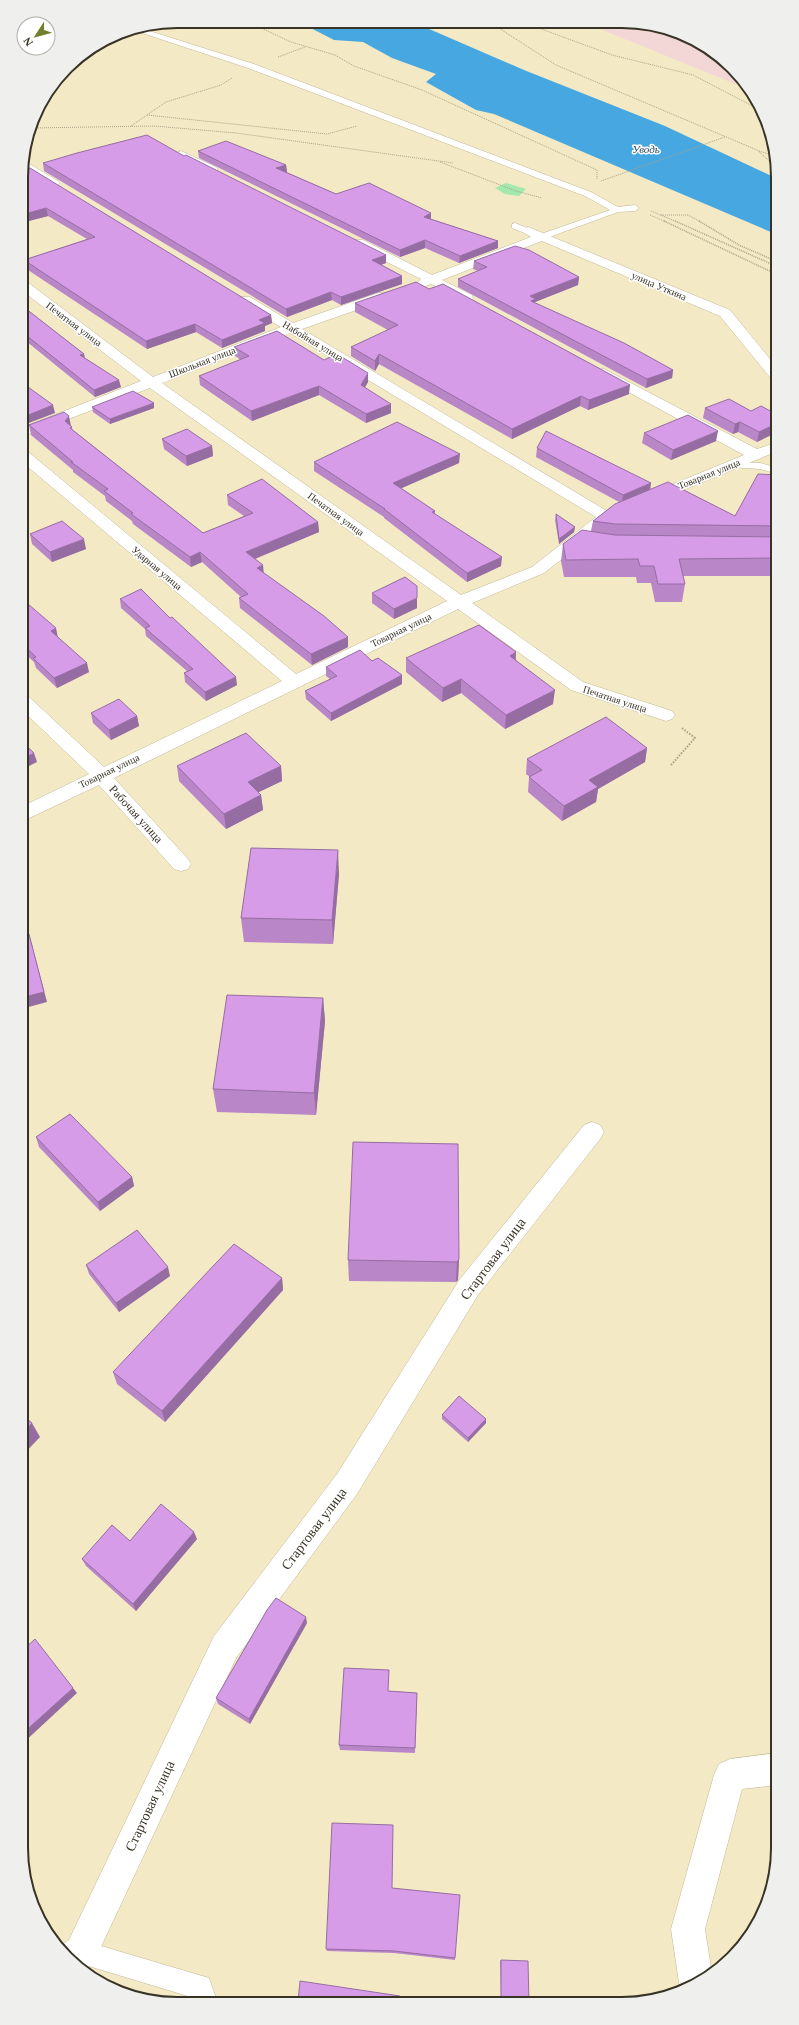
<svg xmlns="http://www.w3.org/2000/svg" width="799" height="2025" font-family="Georgia,serif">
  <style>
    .industrial { fill: #f2d7d6 }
    .green { fill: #a3e9ad }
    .water { fill: #47a8e1 }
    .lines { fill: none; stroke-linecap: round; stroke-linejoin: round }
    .service-casing { stroke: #c2b996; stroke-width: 1 }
    .minor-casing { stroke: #c2b996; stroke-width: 1 }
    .path-far2 { stroke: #aaa287; stroke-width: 1; stroke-dasharray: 1 1; stroke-linecap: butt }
    .path-far1 { stroke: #aaa287; stroke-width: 1.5; stroke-dasharray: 1 1; stroke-linecap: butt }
    .path { stroke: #aaa287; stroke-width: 2; stroke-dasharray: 1.5 1.5; stroke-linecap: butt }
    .service { fill: #fff; fill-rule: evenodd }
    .minor { fill: #fff; fill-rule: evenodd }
    .wall { fill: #b986c8 }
    .shaded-wall { fill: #966da2 }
    .building { fill: #d79ce8; stroke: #966da2 }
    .labels { text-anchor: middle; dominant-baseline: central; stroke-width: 3; stroke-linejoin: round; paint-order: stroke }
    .far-street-label { font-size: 10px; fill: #373325; stroke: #fff }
    .far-water-label { font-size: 11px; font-style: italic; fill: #234b63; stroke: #fff }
    .street-label { font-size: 12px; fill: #373325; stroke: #fff }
    .near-street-label { font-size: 14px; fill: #373325; stroke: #fff }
    .rim { fill: none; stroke: #373325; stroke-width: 2 }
  </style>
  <rect width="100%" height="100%" fill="#f3e9c5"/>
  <path class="industrial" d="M588,24H653L691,37L732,66L750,90Z"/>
  <path class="green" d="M506,183L526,189L519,196L505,194L495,188Z"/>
  <path class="water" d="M299,22H413L524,70L665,126L778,179V235L494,114L476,110L426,82L436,74L392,58L363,42L334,40Z"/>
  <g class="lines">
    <defs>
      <g id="service">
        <path d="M140,28L254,64L591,192L618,207L635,205L639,208L635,211L618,212L544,239H538V235L610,210L585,196L248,68L133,30Z"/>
        <path d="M515,223L530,229L531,231L527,234L512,228V224Z"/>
        <path d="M732,462L760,463L778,468V474L760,469L728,467L727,465Z"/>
        <path d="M81,1940L209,1978L217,2001H193L191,1997L72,1961L69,1952L72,1943Z"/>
      </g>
      <g id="minor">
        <path d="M181,151L216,167L218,169L216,171H208L177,156L175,154Z"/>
        <path d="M23,160L58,181L60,183L58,185H50L21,167Z"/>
        <path d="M528,227L730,310L778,369V382L773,381L720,316L542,241L442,280L472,295L473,298L472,301L467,302L431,284L423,287L418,286L417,283L421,279L355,246L353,243L355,240H363L432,275L531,237L522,231Z"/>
        <path d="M21,280L26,281L153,377L281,327L240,303L239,300L240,297H250L293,323L378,293H388L389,296L388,299L302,329L607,511L618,507L624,509L626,512L624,515L612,520L544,573L472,603L583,682L672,711L675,715L672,719L666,721L660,719L571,690L458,609L114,778L188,859L191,864L188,869L181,871L174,869L99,785L21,822V807L89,774L21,709V693L27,695L104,767L282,681L21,461V449L26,450L296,674L447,601L150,388L21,437V428L141,381L21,290ZM290,333L596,517L532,567L461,595L162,383Z"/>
        <path d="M604,369L757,449L778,442V451L654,502H644L641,499L644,496L744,455L599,376L597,373L599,370Z"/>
        <path d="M592,1122L600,1125L604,1132L600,1139L478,1295L357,1494L236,1658L93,1964L83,1970L67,1959L58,1947L69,1940L214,1636L337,1474L460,1279L584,1125Z"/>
        <path d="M778,1753V1785L742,1789L705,1929L712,1975L682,1990L679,1983L671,1929L714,1775L719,1764L730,1759Z"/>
      </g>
    </defs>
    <use href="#service" class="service-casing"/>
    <use href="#minor" class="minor-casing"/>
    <g class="path-far2">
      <path d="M246,21L291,42L335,55L354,66L422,90L597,170V180"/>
      <path d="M491,23L556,65L757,150L777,168"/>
      <path d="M525,23L612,55L693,75L762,111"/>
      <path d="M278,57L305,47"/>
      <path d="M147,115L327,134L357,126"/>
      <path d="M131,126L166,102L221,85L232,78"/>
      <path d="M32,128L154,126L236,133L453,163"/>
      <path d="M759,151L775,156"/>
      <path d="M440,162L516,191L542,198"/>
      <path d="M601,181L725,137"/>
      <path d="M651,211L677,222"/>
      <path d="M650,215L666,222"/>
      <path d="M661,215H688L701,222"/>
    </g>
    <g class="path-far1">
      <path d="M664,221L778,275"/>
      <path d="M675,221L778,267"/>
      <path d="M699,221L739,245L778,262"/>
    </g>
    <path class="path" d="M671,765L695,738L682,728"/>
    <use href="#service" class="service"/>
    <use href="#minor" class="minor"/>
  </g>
  <g class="wall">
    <path d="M198,151L286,165L287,172H286L336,194L431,213V219L498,241V248L459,263L425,248L400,257L199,158Z"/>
    <path d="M184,156L386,263L381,265L402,276V284L341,305L332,300L287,317L44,171L43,163Z"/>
    <path d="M21,170L271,315L272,323L265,326V331L222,348L196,332L147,349L25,268L24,260L87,239L48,216L21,223Z"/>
    <path d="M474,261L579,277L578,285L535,302V303L673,370L672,378L646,388L458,287V279L478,271L473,269Z"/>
    <path d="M355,303L629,394L588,410L580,406L512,439L379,364L375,371L351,356V347L388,330L355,312Z"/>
    <path d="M21,305L84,354L85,358L121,387L95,397L21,337Z"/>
    <path d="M234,347L324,360L368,382L365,387L391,413L366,423L319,395L252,421L200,385L199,376L241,360L235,356Z"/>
    <path d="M92,407L154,408L110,424L93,412Z"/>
    <path d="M705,408L751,411L778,415L757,442L738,432L733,434L703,418Z"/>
    <path d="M29,425L71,426L73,430L203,533L244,516L228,505L227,495L318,522L319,532L255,559L263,573L348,647L312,665L240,608L239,598L241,597L202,562L191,567L133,524L132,521L106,501L105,496L73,472V470L31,435Z"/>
    <path d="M644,433L716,441L671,460L642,443Z"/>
    <path d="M162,439L212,446L213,456L187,466L164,449Z"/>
    <path d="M537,448L650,490L735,516L778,475V576H683L685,584L682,602H655L651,583H637L636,577H564L561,561L563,544L591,531L593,521L619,502L536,457Z"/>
    <path d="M314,462L459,463L401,488L435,511V515L501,566L467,582L384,518V517L314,471Z"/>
    <path d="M556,514L575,527L574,532L559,544L555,520Z"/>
    <path d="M30,534L86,549L52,562L32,544Z"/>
    <path d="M372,593L417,608L394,619L372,603Z"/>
    <path d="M21,598L58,638L89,672L57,688L36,668L34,662L21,650Z"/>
    <path d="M120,599L237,685L206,701L185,682L184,673L187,671L146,636L145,629L121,608Z"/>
    <path d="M516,652V660L553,704L505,729L461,693L442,702L406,672V658Z"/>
    <path d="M326,667L402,684L331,721L306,699L305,691L330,679L326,676Z"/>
    <path d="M91,713L137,716L139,726L111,740L93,723Z"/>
    <path d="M647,748L645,762L598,789L596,802L562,821L528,792L529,777H530L526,774L527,759Z"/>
    <path d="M177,766H281L282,781L258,792L261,795L263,810L226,829L179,781Z"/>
    <path d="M339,874L333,944L244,942L241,918Z"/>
    <path d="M323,998L325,1021L316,1115L217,1112L213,1089Z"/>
    <path d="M36,1137L132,1177L134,1186L100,1211L39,1147Z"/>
    <path d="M459,1259L458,1280L456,1282L349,1281L348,1260Z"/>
    <path d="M86,1265L170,1276L119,1312L89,1274Z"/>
    <path d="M282,1278L283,1290L165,1422L117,1384L113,1372Z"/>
    <path d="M442,1415L486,1423L468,1442L442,1419Z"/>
    <path d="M197,1539L136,1611L86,1566L82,1559Z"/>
    <path d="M307,1623L250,1724L218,1704L216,1698Z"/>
    <path d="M389,1670L388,1691L417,1693L415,1753L340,1750L339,1745Z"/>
    <path d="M392,1888L455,1958V1960L394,1953L327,1951L326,1949Z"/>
    <path d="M501,1960L529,2003H501L500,1961Z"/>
  </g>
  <g class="shaded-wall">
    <path d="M286,165L287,172L276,176V168Z"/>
    <path d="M46,208L48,216L21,223V215Z"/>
    <path d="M431,213V221L424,217Z"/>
    <path d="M425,240V248L400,257V250Z"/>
    <path d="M498,241V248L459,263L460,256Z"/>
    <path d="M386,255V263L372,268V260Z"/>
    <path d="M402,276V284L341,305V297Z"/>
    <path d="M579,277L578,285L535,302V307L531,309L530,296Z"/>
    <path d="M331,292L332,300L287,317L286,309Z"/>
    <path d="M271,315L272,323L265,326V331L222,348V340L259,320Z"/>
    <path d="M195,324L196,332L147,349L146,341Z"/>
    <path d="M84,354L85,361L80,355Z"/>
    <path d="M379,354V364L375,371V361Z"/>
    <path d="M673,370L672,378L646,388L647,379Z"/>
    <path d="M368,373V382L361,394V385Z"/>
    <path d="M119,380L121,387L95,397L94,390Z"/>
    <path d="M630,385L629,394L588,410L589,400Z"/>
    <path d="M319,386V395L252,421L251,411Z"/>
    <path d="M581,396L580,406L512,439V429Z"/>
    <path d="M154,403V408L110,424V419Z"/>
    <path d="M391,404V413L366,423V414Z"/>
    <path d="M53,405L55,413L21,426V418Z"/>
    <path d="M69,416L71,426L67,431L65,421Z"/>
    <path d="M740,422L738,432L733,434L735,424Z"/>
    <path d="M778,423V432L757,442L759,432Z"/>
    <path d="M718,431L716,441L671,460L673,450Z"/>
    <path d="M212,446L213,456L187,466L186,456Z"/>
    <path d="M460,454L459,463L393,492V483Z"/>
    <path d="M651,483L650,492L622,503L623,495Z"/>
    <path d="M318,522L319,532L247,562L246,552Z"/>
    <path d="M575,527L574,532L559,544V539Z"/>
    <path d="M84,539L86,549L52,562L50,552Z"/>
    <path d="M200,552L202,562L191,567L190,557Z"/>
    <path d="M502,557L501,566L467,582V573Z"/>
    <path d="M263,565L264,575L257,568Z"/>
    <path d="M417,598V608L394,619V609Z"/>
    <path d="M56,628L58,638L51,631Z"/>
    <path d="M348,637V647L312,665L311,654Z"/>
    <path d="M516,652L515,666L510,656Z"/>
    <path d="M87,663L89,672L57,688L54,678Z"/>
    <path d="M402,675V684L331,721V713Z"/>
    <path d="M236,677L237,685L206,701L205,692Z"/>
    <path d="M461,679V693L442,702L443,688Z"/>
    <path d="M555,690L553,704L505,729L506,715Z"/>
    <path d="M137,716L139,726L111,740L109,730Z"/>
    <path d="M647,748L645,762L598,789L596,802L562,821L564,806L589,780Z"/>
    <path d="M34,753L37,762L21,770V760Z"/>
    <path d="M281,766L282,781L249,797L248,782Z"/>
    <path d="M261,795L263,810L226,829L224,814Z"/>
    <path d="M338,850L339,874L333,944L332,920Z"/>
    <path d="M29,934L47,1002L21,1009V998Z"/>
    <path d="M323,998L325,1021L316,1115L314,1093Z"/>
    <path d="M132,1177L134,1186L100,1211L98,1202Z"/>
    <path d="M459,1259L458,1280L456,1282L457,1262Z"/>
    <path d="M168,1267L170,1276L119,1312L116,1303Z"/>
    <path d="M282,1278L283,1290L165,1422L162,1411Z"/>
    <path d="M486,1419V1423L468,1442V1438Z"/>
    <path d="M32,1423L40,1437L21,1457V1435Z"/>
    <path d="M194,1532L197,1539L136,1611L133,1604Z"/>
    <path d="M306,1617L307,1623L250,1724L249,1719Z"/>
    <path d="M73,1688L77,1693L21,1745V1735Z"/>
  </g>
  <g class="building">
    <path d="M147,135L184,156L186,155L386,255L372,260L402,276L341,297L331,292L286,309L43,163L77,153Z"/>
    <path d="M226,141L286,165L276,168L336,194L369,183L431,213L424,217L498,241L460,256L425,240L400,250L198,151Z"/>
    <path d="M30,168L271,315L259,320L265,323L222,340L195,324L146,341L24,260L95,237L46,208L21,215V170Z"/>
    <path d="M515,246L529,250L579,277L530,296L536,299L531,301L624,343L673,370L647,379L458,279L487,267L474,261Z"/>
    <path d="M416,282L429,289L443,284L630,385L589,400L581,396L512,429L379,354L375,361L351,347L398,325L355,303Z"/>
    <path d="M21,305L84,354L80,355L119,380L94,390L21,331Z"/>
    <path d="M277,331L324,360L337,354L368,373L361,385L391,404L366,414L319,386L251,411L199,376L249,356L234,347Z"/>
    <path d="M21,382L53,405L21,418Z"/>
    <path d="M133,391L154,403L110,419L92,407Z"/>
    <path d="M729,399L751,411L761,406L778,415V423L759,432L740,422L735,424L705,408Z"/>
    <path d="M64,412L69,416L65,421L72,427L70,428L203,533L253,513L227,495L262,479L318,522L246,552L263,565L257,568L324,616L348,637L311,654L239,598L248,594L200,552L190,557L131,514L133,513L104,491L108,489L71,462H73L29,425Z"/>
    <path d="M688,415L718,431L673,450L644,433Z"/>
    <path d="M397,422L460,454L393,483L435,511L432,512L502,557L467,573L384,509H385L314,462Z"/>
    <path d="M187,429L212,446L186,456L162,439Z"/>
    <path d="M546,431L651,483L623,495L537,448Z"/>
    <path d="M758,474L778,475V526L615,524L593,521L615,504L668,482L735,516Z"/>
    <path d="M556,514L575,527L559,539Z"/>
    <path d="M62,521L84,539L50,552L30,534Z"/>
    <path d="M582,530L615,535L778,537V558L679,559L685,584H658L654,566H640L638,559L566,560L563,544Z"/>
    <path d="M405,577L417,586V598L394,609L372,593Z"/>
    <path d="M141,589L170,618L172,617L236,677L205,692L184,673L193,669L145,628L150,626L120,599Z"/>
    <path d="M21,598L56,628L51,631L87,663L54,678L33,658L36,657L21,643Z"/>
    <path d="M479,625L516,652L510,656L555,690L506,715L461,679L443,688L406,658Z"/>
    <path d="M360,650L372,661L378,658L402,675L331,713L305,691L337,676L326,667Z"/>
    <path d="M119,699L137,716L109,730L91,713Z"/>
    <path d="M606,717L647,748L589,780L598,787L564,806L529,777L542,770L527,759Z"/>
    <path d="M246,733L281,766L248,782L261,795L224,814L177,766Z"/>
    <path d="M21,741L34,753L21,760Z"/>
    <path d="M251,848L338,850L332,920L241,918Z"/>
    <path d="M29,934L44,992L21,998V936Z"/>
    <path d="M227,995L323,998L314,1093L213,1089Z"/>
    <path d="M70,1114L132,1177L98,1202L36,1137Z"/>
    <path d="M353,1142L458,1144L459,1259L457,1262L348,1260Z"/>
    <path d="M137,1230L168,1267L116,1303L86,1265Z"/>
    <path d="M234,1244L282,1278L162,1411L113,1372Z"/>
    <path d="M459,1396L486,1419L468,1438L442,1415Z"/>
    <path d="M21,1414L32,1423L21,1435Z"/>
    <path d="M161,1504L194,1532L133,1604L82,1559L112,1525L130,1541Z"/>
    <path d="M276,1598L306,1617L249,1719L216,1698L267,1610Z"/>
    <path d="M35,1639L73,1688L21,1735V1652Z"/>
    <path d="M344,1668L389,1670L388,1691L417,1693L415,1748L339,1745Z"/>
    <path d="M332,1823L393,1825L392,1888L460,1895L455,1958L394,1951L326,1949Z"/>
    <path d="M501,1960L528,1961L529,2003H501Z"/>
    <path d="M300,1981L400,1996V1998L419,2003L298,2002Z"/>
  </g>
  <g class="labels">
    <g class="far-street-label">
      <text transform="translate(659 286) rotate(23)">улица Уткина</text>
      <text transform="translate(74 324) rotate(37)">Печатная улица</text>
      <text transform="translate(313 341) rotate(31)">Набойная улица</text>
      <text transform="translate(202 362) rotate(-21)">Школьная улица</text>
      <text transform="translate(709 474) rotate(-22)">Товарная улица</text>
      <text transform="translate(336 514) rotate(36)">Печатная улица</text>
      <text transform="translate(157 568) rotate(40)">Ударная улица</text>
      <text transform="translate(401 630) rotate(-26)">Товарная улица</text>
      <text transform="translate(615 699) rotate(18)">Печатная улица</text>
      <text transform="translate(109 771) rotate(-26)">Товарная улица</text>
    </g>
    <g class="far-water-label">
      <text x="646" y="149">Уводь</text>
    </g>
    <g class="street-label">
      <text transform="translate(136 814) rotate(48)">Рабочая улица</text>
    </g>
    <g class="near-street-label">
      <text transform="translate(493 1259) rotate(-53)">Стартовая улица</text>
      <text transform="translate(314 1529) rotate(-53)">Стартовая улица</text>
      <text transform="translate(150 1806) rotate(-65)">Стартовая улица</text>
    </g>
  </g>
  <path d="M0 0H799V2025H0ZM177 28H622A149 149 0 0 1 771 177V1848A149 149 0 0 1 622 1997H177A149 149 0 0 1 28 1848V177A149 149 0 0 1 177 28Z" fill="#efefee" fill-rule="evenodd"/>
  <path class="rim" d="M177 28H622A149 149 0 0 1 771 177V1848A149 149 0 0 1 622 1997H177A149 149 0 0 1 28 1848V177A149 149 0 0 1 177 28Z"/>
  <g transform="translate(36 36) rotate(234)"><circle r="19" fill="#ffffff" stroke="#afada8"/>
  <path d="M0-3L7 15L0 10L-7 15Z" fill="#737f2c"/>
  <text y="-6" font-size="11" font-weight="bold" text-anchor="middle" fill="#373325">N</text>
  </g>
</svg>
